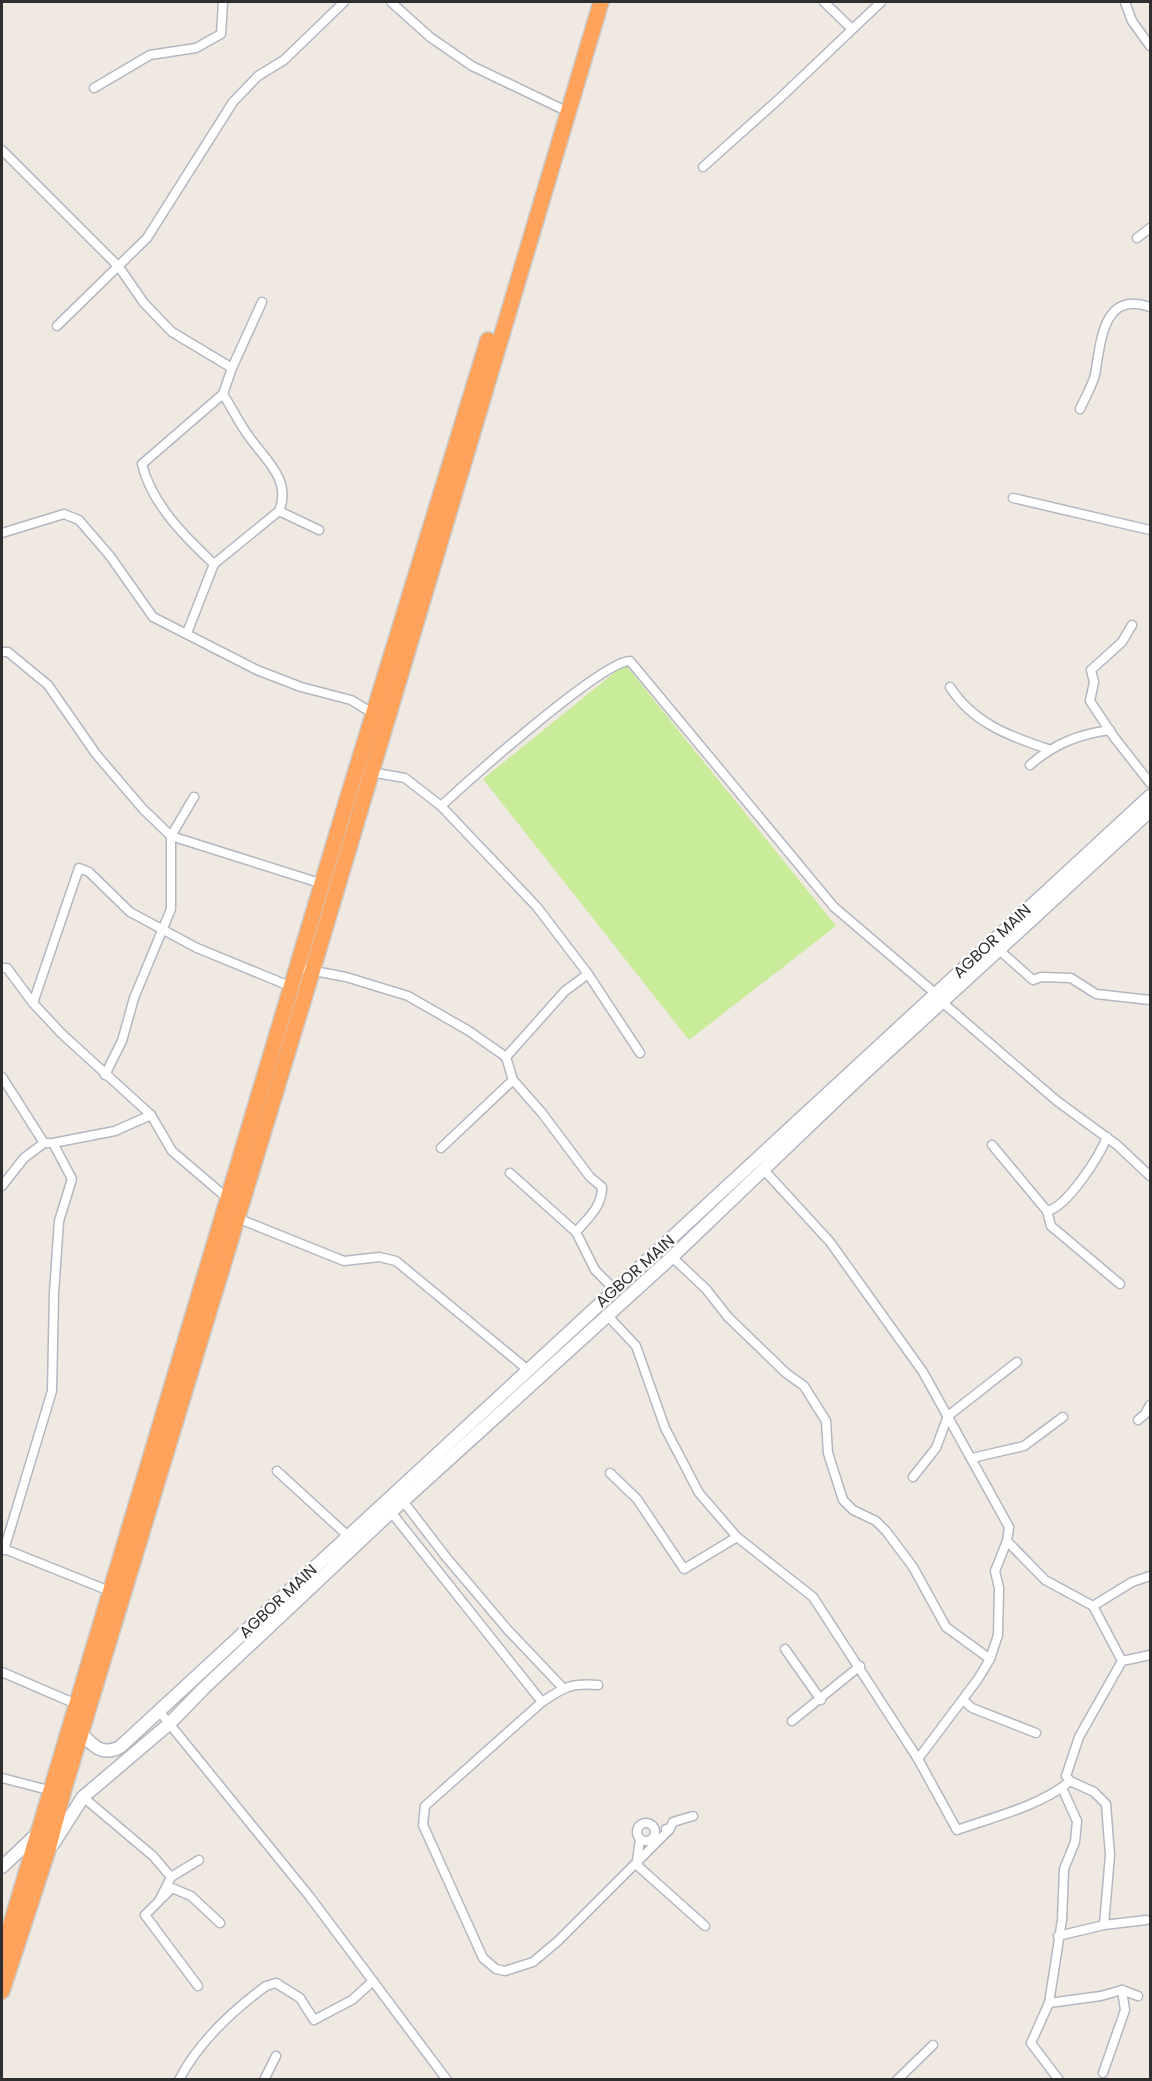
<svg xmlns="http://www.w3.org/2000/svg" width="1152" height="2081" font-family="Poppins,sans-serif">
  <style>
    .pitch { fill: #c9ec9a }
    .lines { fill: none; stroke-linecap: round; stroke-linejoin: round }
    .street-casing { stroke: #b4b7c1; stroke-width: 11 }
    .secondary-casing { stroke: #b4b7c1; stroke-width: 15 }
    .highway-casing { stroke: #c9c9c9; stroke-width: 18 }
    .street { stroke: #fff; stroke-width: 8 }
    .secondary { stroke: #fff; stroke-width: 12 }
    .highway { stroke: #ffa35c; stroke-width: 15 }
    .labels { text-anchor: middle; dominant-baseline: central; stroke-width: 4.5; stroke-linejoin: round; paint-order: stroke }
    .street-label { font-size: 16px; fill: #2e2e2e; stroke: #fff }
  </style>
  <rect width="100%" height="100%" fill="#efe9e1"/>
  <path class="pitch" d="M625,664L836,926L689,1040L483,779Z"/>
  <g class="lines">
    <defs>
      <g id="street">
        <path d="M391,2L430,37L472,66L560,108"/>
        <path d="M824,2L852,29"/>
        <path d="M1125,2L1132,21L1150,46"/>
        <path d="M94,88L150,55L196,48L221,34L223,2"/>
        <path d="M2,150L119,267L144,303L172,332L232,368"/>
        <path d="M703,167L779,99L881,2"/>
        <path d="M1137,238L1150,228"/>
        <path d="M57,326L147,238L233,102L258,76L284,60L344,2"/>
        <path d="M1080,409C1085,398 1092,386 1095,375C1101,343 1102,290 1150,307"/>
        <path d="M1013,498L1150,530"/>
        <path d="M279,511L319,530"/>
        <path d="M2,533L64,514L79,520L110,556L153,617L257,670L301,687L351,700L374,714"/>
        <path d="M214,564C185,537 151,503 142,464L223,394L232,368L262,302"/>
        <path d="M1132,625L1122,642L1091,670L1094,682L1090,701L1114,737L1150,783"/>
        <path d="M187,633L214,564L279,511C292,481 266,460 250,438C240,425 232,408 223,394"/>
        <path d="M2,652H8L48,685L96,754L143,809L171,836L323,884"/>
        <path d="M950,687C973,723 1009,736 1048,749"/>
        <path d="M1030,765C1054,744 1079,734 1110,730"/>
        <path d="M370,772L405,778L441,806L537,907L588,974L565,991L506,1057"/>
        <path d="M441,806C468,781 602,661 630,661L834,907L936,994"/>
        <path d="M999,950L1033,980L1041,977L1071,978L1096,994L1150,1000"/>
        <path d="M2,968H7L33,1003L62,1034L151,1115L172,1151L227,1198"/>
        <path d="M298,968L346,977L408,996L469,1031L506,1057L513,1080L542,1113L590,1177L602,1187C602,1207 588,1218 576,1232L595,1270L614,1289"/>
        <path d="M588,974L640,1053"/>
        <path d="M942,1002L1057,1101L1117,1145L1150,1176"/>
        <path d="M33,1003L79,868L89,872L130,912L197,948L292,987"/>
        <path d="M105,1075L122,1041L134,998L171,909V836L194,797"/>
        <path d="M2,1077L44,1143"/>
        <path d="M992,1145L1047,1211C1067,1207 1099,1157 1107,1137"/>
        <path d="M441,1148L513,1080"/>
        <path d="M764,1170L830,1242L923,1372L1009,1527L1007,1541L995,1571L999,1588L998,1635L990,1659L978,1679L918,1759"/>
        <path d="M510,1173L576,1232"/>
        <path d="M2,1186L24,1158L44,1143H49"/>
        <path d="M1047,1211L1051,1226L1120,1284"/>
        <path d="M237,1218L344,1261L379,1257L396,1261L528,1370"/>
        <path d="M672,1257L706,1289L728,1317L786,1373L804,1386L826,1421L828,1453L843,1500L853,1510L876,1521L886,1531L913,1567L946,1627L990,1659"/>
        <path d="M606,1314L636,1346L665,1428L699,1493L737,1537L813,1597L918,1759L957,1830C991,1818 1043,1805 1070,1781L1066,1776L1079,1737L1122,1661L1150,1655"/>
        <path d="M1138,1420L1145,1414L1150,1405"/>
        <path d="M972,1458L1024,1446L1063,1417"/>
        <path d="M277,1471L348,1536"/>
        <path d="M610,1473L637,1499L684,1569L737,1537"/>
        <path d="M913,1477L936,1448L948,1416L1017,1362"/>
        <path d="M403,1501L446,1557L507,1629L563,1688"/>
        <path d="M391,1512L542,1702"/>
        <path d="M1007,1541L1045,1580L1093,1606"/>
        <path d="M2,1548L112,1592"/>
        <path d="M4,1550L52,1391L54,1293L59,1221L72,1179L53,1143L115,1131L151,1115"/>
        <path d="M785,1649L821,1700"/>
        <path d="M1122,1661L1093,1606L1132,1582L1150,1576"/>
        <path d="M2,1672L76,1704"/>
        <path d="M598,1685C571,1683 564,1687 542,1702L425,1806L423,1825L483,1958L496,1969L505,1971L533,1962L558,1941L669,1830"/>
        <path d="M963,1700L972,1708L1036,1733"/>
        <path d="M159,1711L310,1897L447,2080"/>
        <path d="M792,1721L860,1666"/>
        <path d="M2,1778L52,1791"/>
        <path d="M1070,1781L1094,1792L1106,1804L1110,1855L1104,1925L1146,1920"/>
        <path d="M83,1797L153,1856L171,1877L159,1901L145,1915L198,1986"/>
        <circle cx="646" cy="1832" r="9"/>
        <path d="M666,1829L669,1830L673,1822L693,1816"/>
        <path d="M640,1839L637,1861L639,1867L705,1926"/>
        <path d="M171,1877L199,1860"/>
        <path d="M162,1898L172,1888L191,1896L220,1923"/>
        <path d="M1058,1936L1104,1925"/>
        <path d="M1049,2003L1101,1996L1122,1990L1138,1996"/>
        <path d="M1103,2073L1125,2010L1122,1990"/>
        <path d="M179,2080C199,2041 232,2011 266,1986L276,1983L300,1998L314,2020L352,2000L373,1981"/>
        <path d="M264,2080L276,2056"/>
        <path d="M897,2080L933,2045"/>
        <path d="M1059,2080L1031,2043L1049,2003L1062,1920L1064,1869L1075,1842L1077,1821L1062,1788"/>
      </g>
      <g id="secondary">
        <path d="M82,1734C94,1747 103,1756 120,1747L1150,796"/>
        <path d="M53,1844L83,1797L169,1724L205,1687L391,1512L672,1257L858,1079L1150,811"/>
        <path d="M2,1867L39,1832"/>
      </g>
      <g id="highway">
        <path d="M2,1954L350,790L488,340"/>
        <path d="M2,1991L47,1853L64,1789L312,972L601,2"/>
      </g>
    </defs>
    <use href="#street" class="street-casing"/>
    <use href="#secondary" class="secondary-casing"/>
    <use href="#highway" class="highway-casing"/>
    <use href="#street" class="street"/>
    <use href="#secondary" class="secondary"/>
    <use href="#highway" class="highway"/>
  </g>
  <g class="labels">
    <g class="street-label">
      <text transform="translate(992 941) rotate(-43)">AGBOR MAIN</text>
      <text transform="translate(635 1271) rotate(-42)">AGBOR MAIN</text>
      <text transform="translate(278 1601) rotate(-43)">AGBOR MAIN</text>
    </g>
  </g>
  <rect width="1152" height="2081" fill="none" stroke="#2e2e2e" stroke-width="6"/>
</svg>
